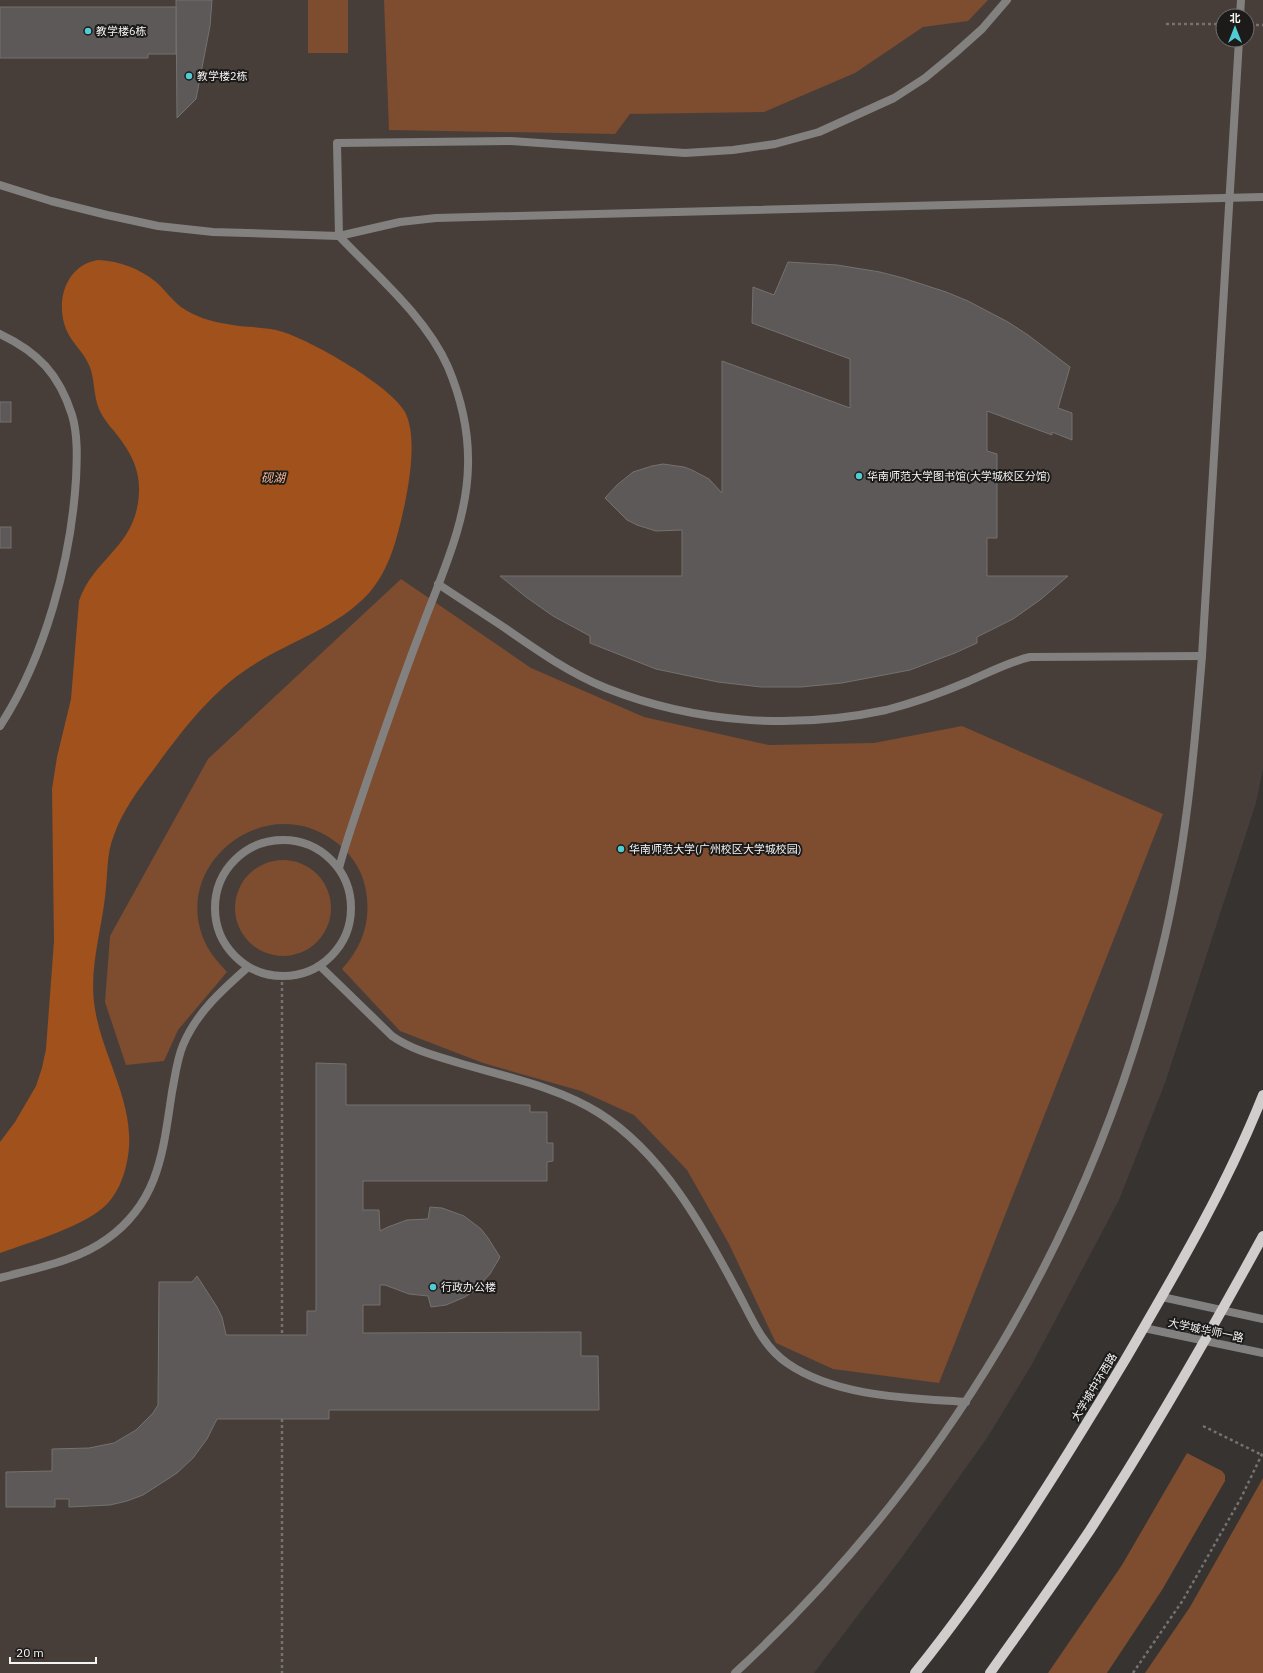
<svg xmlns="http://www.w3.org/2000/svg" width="1263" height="1673" font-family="'IBM Plex Sans','Noto Sans SC',sans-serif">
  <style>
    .built { fill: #473e3a; fill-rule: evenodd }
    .green { fill: #7e4c2e }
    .water { fill: #a0511c }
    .building { fill: #5c5958; stroke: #74716f }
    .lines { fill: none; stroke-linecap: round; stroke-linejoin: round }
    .path { stroke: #757271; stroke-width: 2.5; stroke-dasharray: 3 3; stroke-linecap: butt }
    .service { stroke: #828180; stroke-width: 8 }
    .tertiary { stroke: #828180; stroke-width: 8 }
    .primary { stroke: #d1cdcc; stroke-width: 10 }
    .poi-dot { fill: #51ccd3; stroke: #1c1b1a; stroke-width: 1.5 }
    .labels { text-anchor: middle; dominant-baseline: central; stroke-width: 4; stroke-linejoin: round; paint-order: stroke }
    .poi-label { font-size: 11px; fill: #f6f4f3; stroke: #1c1b1a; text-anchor: start }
    .street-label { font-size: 11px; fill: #f6f4f3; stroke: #1c1b1a }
    .water-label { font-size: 12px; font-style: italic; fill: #fab994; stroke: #1c1b1a }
  </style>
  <rect width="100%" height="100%" fill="#363331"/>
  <path class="built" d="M0,0H1263V769L1256,803L1165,1083L1119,1200L1031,1366L987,1438L903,1556L814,1673H0ZM1223,16H1247V40H1223Z"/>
  <g class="green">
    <rect x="308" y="0" width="40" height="53"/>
    <path d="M384,0H988L968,21L923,27L855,73L764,112L630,114L615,134L389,130Z"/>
    <path d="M401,579L531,668L644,717L769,745L874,743L962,726L1163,814L939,1383L833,1369L776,1343L729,1244L687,1170L634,1115L581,1091L483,1063L400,1031L342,969C364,945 372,918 365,886C361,867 348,850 333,840C261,789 165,870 208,948C213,957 220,964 227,972L178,1030L164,1061L126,1065L105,1002L110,936L208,759Z"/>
    <circle cx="283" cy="908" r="48"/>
    <path d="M1187,1453L1222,1471L1225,1475V1481L1162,1590L1107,1673H1048L1122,1565Z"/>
    <path d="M1263,1478V1673H1145L1190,1607Z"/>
  </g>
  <path class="water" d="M98,260C120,261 140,269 156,282C165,290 172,300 181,307C194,316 211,322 227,324C245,328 265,326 283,332C312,341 391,386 405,412C417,436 410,477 405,503C398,534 391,568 369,593C336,629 289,641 250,667C211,692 181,732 154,769C138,790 123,810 114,835C106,854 108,876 105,897C101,932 90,966 94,1002C100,1057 141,1108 126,1166C123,1179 117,1193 108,1203C87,1226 30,1242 0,1253V1142L15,1122L36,1086L42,1068L46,1049L54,941L52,789L57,757L71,699L79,601C94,557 137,547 139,492C140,467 129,450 114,431C108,424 103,418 99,409C93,395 95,378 89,365C83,351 71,342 66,329C55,301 66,265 98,260Z"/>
  <g class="building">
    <path d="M176,0H212L210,26L196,99L177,118Z"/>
    <path d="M0,7H176V54H148V58H0Z"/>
    <path d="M788,262L837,265L880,272L903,278L946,292L968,301L1008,322L1028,335L1070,367L1058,408L1072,413V440L1052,432V435L987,411V451L997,454V538H987V576H1068L1040,600L1013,619L977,637V643L955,653L910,670L842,683L801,687H761L718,682L656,669L590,643V636L553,616L526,597L500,576H682V530L656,531L637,525L627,520L605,498L617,485L633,472L652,466L663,464L684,467L692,470L709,479L722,493V361L850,408V359L752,323L753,287L774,295Z"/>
    <rect x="0" y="402" width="11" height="20"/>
    <rect x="0" y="527" width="11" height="21"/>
    <path d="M316,1063L346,1064V1105H530V1112H547V1143H553V1161L547,1162V1181H363V1210H379L380,1231L388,1227L407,1220L428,1219L430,1207L442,1208L464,1216L481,1229L488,1238L500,1257L490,1274L474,1291L465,1297L446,1305L431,1307L428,1296L409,1294L385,1285H380V1305H363V1333L581,1332V1356H598L599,1410H329V1419H217L207,1439L193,1458L177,1473L143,1495L127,1501L110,1505L69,1507V1499H55V1507H6V1472L52,1471V1449L89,1448L114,1443L136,1430L153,1413L158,1405L159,1282H192L197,1276L217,1307L222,1317L226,1335H307V1311H316Z"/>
  </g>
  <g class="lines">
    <g class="path">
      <path d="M1166,24H1223"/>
      <path d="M1256,25H1263"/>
      <path d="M282,976V1335"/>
      <path d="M282,1419V1673"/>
      <path d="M1203,1426L1262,1455"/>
      <path d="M1133,1673L1183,1600L1241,1498L1263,1452"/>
    </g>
    <g class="service">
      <path d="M1240,16L1241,0"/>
      <path d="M0,185L51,201L107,215L158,226L213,232L339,236L400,222L436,218L1263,197"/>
      <path d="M0,334C38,352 59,374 72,415C78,435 77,458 76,479C71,560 45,657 0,726"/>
      <path d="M438,584C459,598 481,612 502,626C535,649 569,673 606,688C694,723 794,730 886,710C913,703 941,693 967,682C988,673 1008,662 1030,657L1202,656"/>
      <circle cx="283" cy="908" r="68"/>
      <path d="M339,868C347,838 358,808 368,778C385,729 402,679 421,630C440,578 467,523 468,466C469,433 461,398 448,367C426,317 376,275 339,236L337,143L511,141L685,153L733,150L775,144L819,132L894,98L925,78L954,54L982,29L1007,0"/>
      <path d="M320,966L392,1036C412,1050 436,1056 459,1063C506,1077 558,1087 599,1113C662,1153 702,1225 736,1289C751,1316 761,1345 787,1363C836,1397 908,1398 966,1402"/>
      <path d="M0,1278C36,1268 77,1261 107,1239C160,1201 163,1150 172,1092C175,1077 177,1059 183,1045C197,1012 222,990 248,967"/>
      <path d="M735,1673C945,1479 1093,1231 1161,953C1185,856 1194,756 1202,656L1239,40"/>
    </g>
    <g class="tertiary">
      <path d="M1162,1297L1263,1319"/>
      <path d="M1144,1328L1263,1353"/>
    </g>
    <g class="primary">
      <path d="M915,1673C994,1575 1060,1468 1125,1360C1175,1274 1226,1188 1263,1095"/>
      <path d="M990,1673C1024,1625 1058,1578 1090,1530C1152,1434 1209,1335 1263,1236"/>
    </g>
  </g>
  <g class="poi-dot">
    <circle cx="88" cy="31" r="4"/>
    <circle cx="189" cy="76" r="4"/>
    <circle cx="859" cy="476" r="4"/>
    <circle cx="621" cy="849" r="4"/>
    <circle cx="433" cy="1287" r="4"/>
  </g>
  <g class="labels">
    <g class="poi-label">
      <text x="96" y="31">教学楼6栋</text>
      <text x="197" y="76">教学楼2栋</text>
      <text x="867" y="476">华南师范大学图书馆(大学城校区分馆)</text>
      <text x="629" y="849">华南师范大学(广州校区大学城校园)</text>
      <text x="441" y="1287">行政办公楼</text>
    </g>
    <g class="street-label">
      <text transform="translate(1206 1330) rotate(12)">大学城华师一路</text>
      <text transform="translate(1094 1387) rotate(-59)">大学城中环西路</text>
    </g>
    <g class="water-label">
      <text x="273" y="477">砚湖</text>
    </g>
  </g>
  <g transform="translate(1235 28)"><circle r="19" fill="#1c1b1a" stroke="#737271"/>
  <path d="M0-3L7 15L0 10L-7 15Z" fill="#51ccd3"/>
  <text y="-6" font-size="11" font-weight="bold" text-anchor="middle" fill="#f6f4f3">北</text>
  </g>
  <path d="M10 1657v6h86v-6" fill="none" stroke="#f6f4f3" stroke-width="2"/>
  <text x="16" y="1657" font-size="12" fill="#f6f4f3" stroke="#1c1b1a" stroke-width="3" paint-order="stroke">20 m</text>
</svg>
